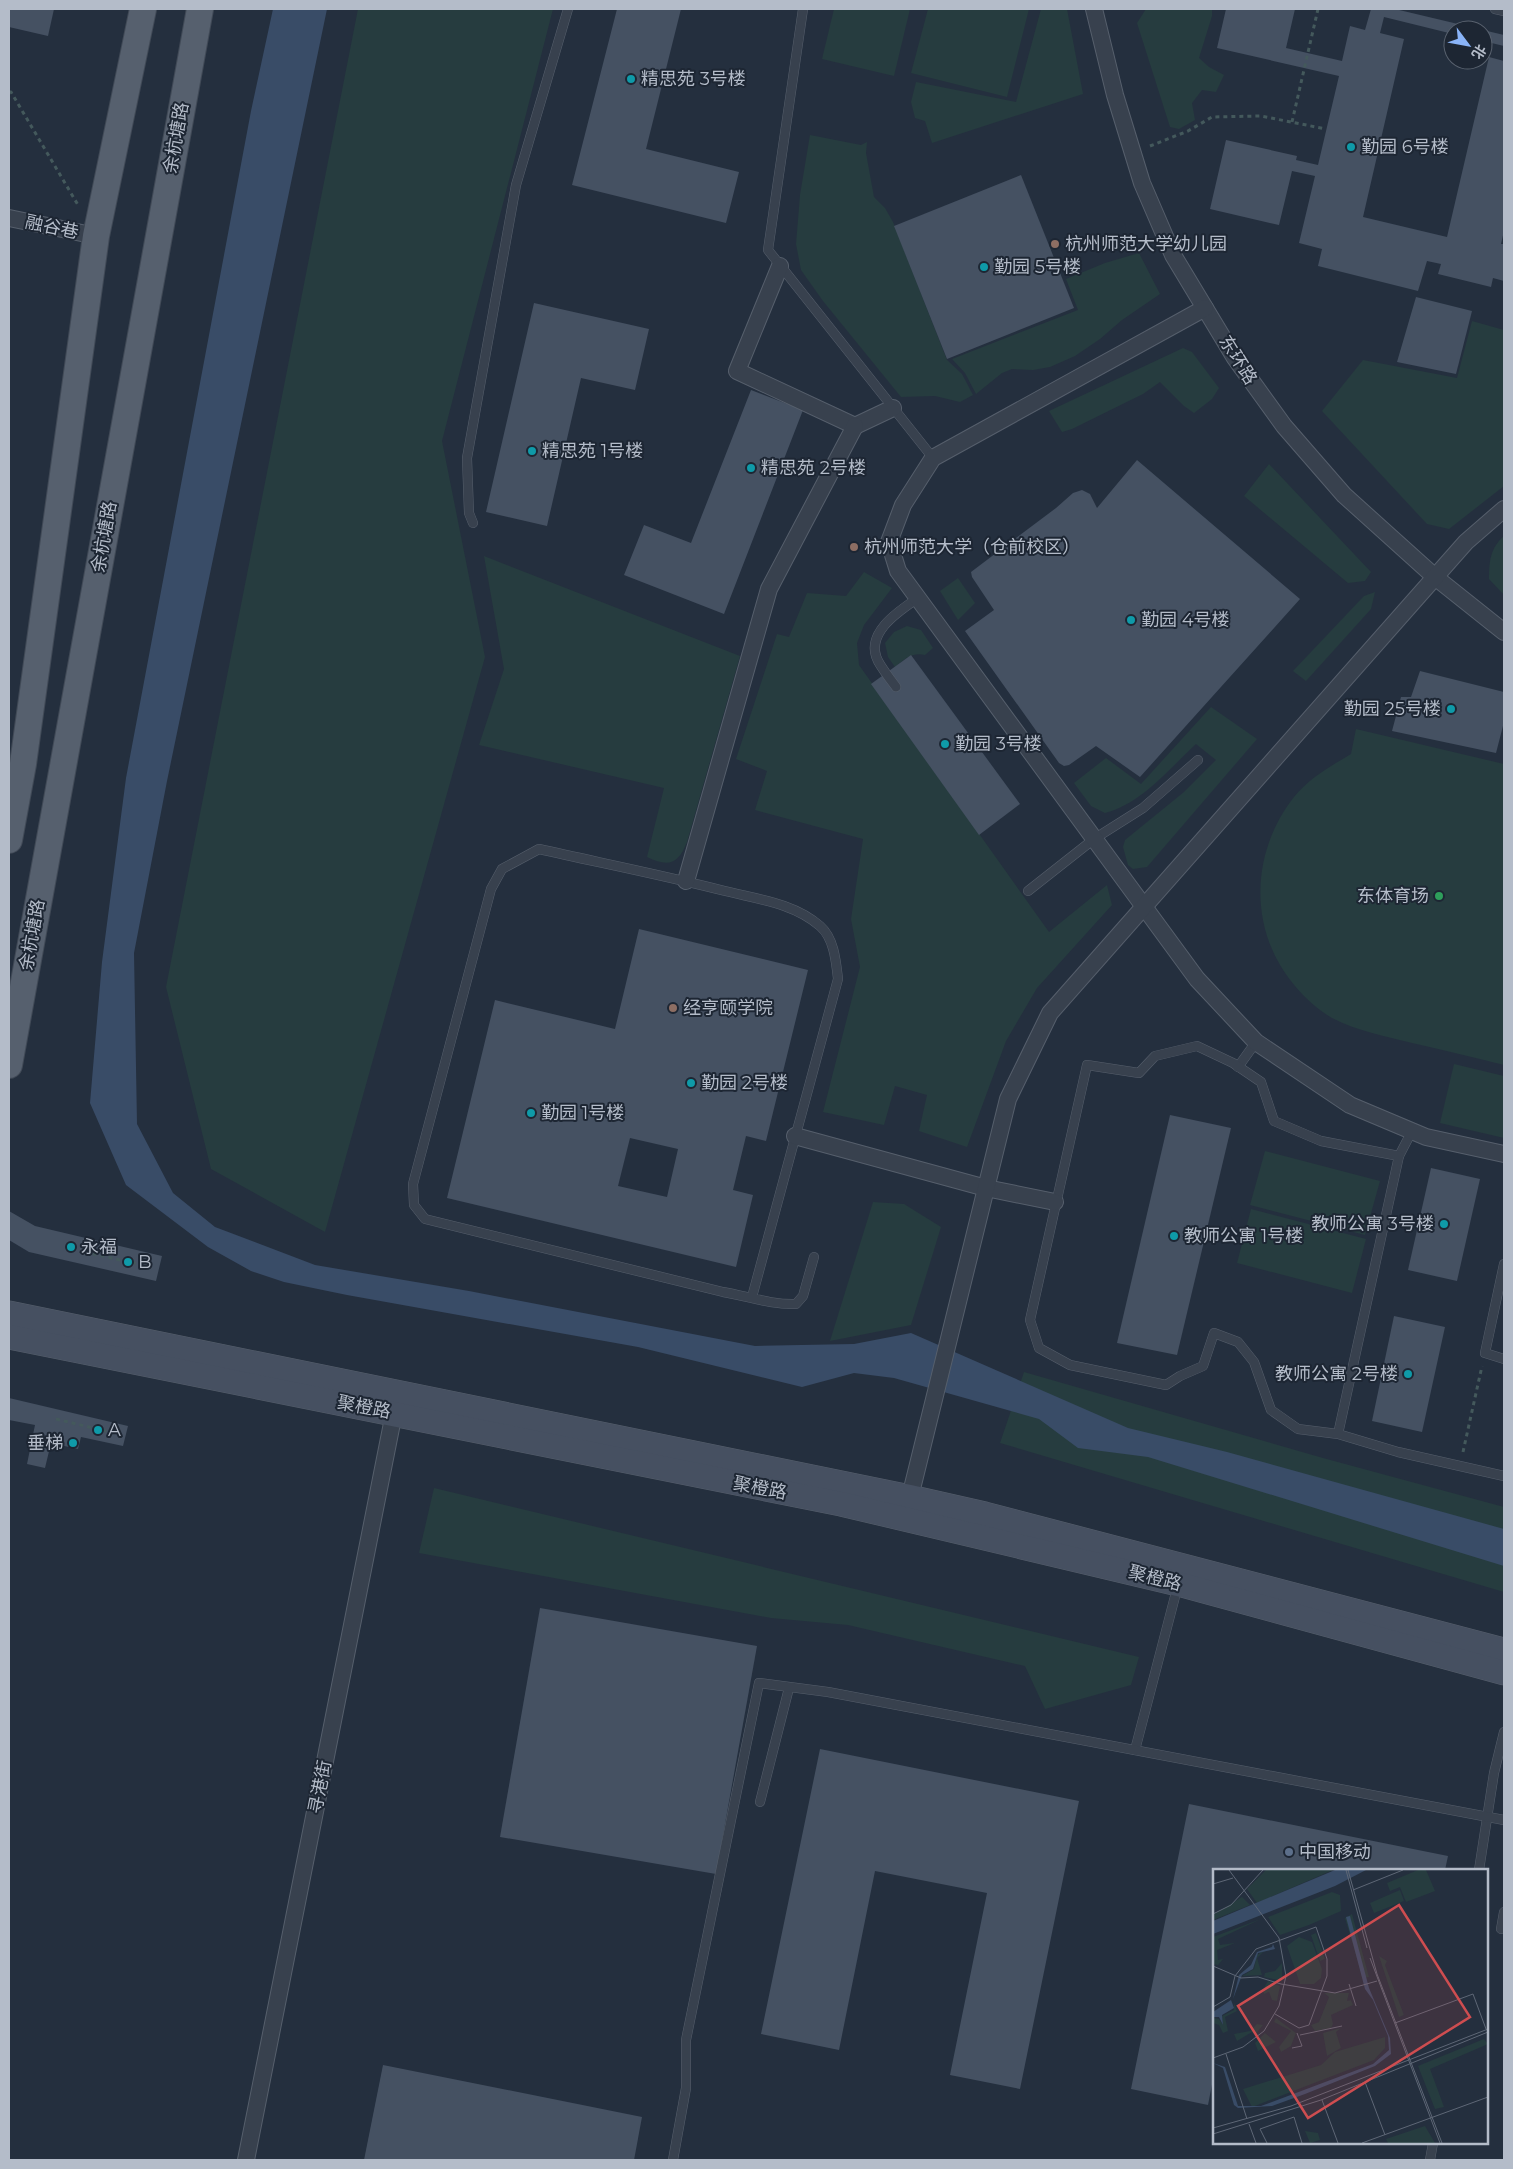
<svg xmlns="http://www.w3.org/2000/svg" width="1513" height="2169" font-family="Montserrat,'Noto Sans SC',sans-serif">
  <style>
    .green { fill: #263c3f }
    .water { fill: #394c67 }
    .building { fill: #455162; fill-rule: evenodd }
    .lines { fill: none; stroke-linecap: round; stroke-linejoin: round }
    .lane-casing { stroke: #565f6c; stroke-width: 10 }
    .street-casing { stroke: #565f6c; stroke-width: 18 }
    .secondary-casing { stroke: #565f6c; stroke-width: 25 }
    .primary-casing { stroke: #414a57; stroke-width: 28 }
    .path { stroke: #44595c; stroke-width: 3; stroke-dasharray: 4 4; stroke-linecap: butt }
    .lane { stroke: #38414e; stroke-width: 9 }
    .street { stroke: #38414e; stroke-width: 16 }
    .secondary { stroke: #465061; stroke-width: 24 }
    .primary { stroke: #56606e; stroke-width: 26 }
    .culture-dot { fill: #0f9aa8; stroke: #1d2633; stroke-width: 2 }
    .education-dot { fill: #8d6e63; stroke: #1d2633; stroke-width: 2 }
    .leisure-dot { fill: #2e9e5b; stroke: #1d2633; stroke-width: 2 }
    .service-dot { fill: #5c6f8a; stroke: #1d2633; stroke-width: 2 }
    .labels { text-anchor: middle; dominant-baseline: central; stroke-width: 4; stroke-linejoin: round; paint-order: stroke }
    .poi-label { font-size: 18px; fill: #b4bcc9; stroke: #1d2633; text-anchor: start }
    .street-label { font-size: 18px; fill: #b4bcc9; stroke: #1d2633 }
    .inset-road { fill: none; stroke: #5e6776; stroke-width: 1 }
    .view { fill: #ce4d50; fill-opacity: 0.15; stroke: #ce4d50; stroke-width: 2.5 }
    .inset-edge { fill: none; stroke: #b4bcc9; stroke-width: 2.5 }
  </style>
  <rect width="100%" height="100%" fill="#242f3e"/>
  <g class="green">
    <path d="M358,9H553L442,441L485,657L325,1232L211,1169L166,987Z"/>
    <path d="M834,9H910L894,76L822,59Z"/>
    <path d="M928,9H1029L1007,97L911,73Z"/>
    <path d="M1041,9H1067L1083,94L932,143L925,121L915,118L911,102L916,82L1016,102Z"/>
    <path d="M1146,9H1212V16L1199,58L1209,67L1224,75L1216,92L1202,90L1192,103L1195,120L1179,129L1170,127L1137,23Z"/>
    <path d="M810,135L861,145L867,142L866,153L874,197L885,208L893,222L947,360L962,374L973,395L960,402L935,396L901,397L823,301L801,270L796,244L800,195Z"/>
    <path d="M1139,253L1160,294L1122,320L1100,339L1075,356L1050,367L1033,370L1012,369L1002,373L976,394L965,373L952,359L1078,310L1066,279L1105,263Z"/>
    <path d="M1472,321L1504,330V486L1449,529L1427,524L1322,411L1363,360L1457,378Z"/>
    <path d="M1183,348L1192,352L1219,388L1212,399L1194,413L1184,406L1160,382L1143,394L1072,429L1062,432L1049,411Z"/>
    <path d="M1269,464L1371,572L1365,581L1348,583L1244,496Z"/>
    <path d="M1504,536V595L1489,579C1489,562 1490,548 1504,536Z"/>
    <path d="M484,556L740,656L687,842C678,865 668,867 647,857L664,788L479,745L504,669Z"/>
    <path d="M864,572L892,588L864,625L857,643L859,665L1049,932L1107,885L1112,905L1037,988L1006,1041L967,1147L919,1131L927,1095L895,1086L884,1125L823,1112L860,967L851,919L863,839L755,810L767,771L736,759L777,634L789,637L807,593L846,596Z"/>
    <path d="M958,578L975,603L958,620L940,591Z"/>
    <path d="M1375,592L1371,609L1306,681L1293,671L1364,596Z"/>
    <path d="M907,626L921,630L933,648L925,655C912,652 905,659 895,667L888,657L885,643L894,632Z"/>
    <path d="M1211,707L1257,739L1147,867L1133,869L1128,865L1123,847L1125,840L1184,792L1216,760L1196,744C1169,769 1141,804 1105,813L1091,806L1074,783L1106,758L1141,784Z"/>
    <path d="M1356,729L1504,764V1065C1473,1057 1443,1050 1412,1043C1385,1036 1357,1031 1332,1018C1318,1010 1305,998 1295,986C1248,931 1250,853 1294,797C1309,778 1331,766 1351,754Z"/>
    <path d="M1454,1064L1504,1076V1138L1440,1123Z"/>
    <path d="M1265,1151L1380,1181L1365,1235L1250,1205Z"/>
    <path d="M873,1202L904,1204L941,1227L911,1325L830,1341Z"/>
    <path d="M1251,1209L1366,1239L1352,1293L1237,1263Z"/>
    <path d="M1024,1372L1323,1458L1504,1507V1592L1000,1443Z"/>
    <path d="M434,1488L1139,1657L1131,1685L1045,1709L1025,1666L848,1625L771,1618L419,1553Z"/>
  </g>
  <path class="water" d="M273,9H327L167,781L134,953L137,1124L173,1193L215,1227L315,1265L469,1291L755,1346L854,1344L911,1333L1128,1428L1227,1452L1504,1529V1566L1148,1457L1078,1448L1039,1419L894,1378L854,1373L802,1387L638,1347L347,1295L284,1282L251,1271L208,1247L126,1185L90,1103L102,962L126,778L251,111Z"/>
  <g class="building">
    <path d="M9,9H54L48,36L9,27Z"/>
    <path d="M617,9H681L646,149L739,172L726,223L572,185Z"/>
    <path d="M1226,9H1295L1286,48L1342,61L1350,26L1365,30L1371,9H1395L1479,29L1453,30V34L1384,17L1380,33L1404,39L1363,217L1447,237L1489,57L1504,61V231L1501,244H1504V281L1493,278L1491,287L1438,274L1441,264L1427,261L1418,291L1318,266L1322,249L1299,243L1315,176L1292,171L1279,225L1210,209L1226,140L1297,156L1296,160L1318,165L1339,76L1217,48Z"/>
    <path d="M1483,30L1504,35V46L1483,41Z"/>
    <path d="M1021,175L1074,308L947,359L894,226Z"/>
    <path d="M1416,297L1472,311L1456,374L1397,362Z"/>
    <path d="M534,303L649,329L635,390L581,378L547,526L486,512Z"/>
    <path d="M751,390L803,410L724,614L624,575L644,525L691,543Z"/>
    <path d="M1137,460L1300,599L1140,777L1096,746L1069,765L1064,766L1059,763L965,631L994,610L972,577L971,572L1056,508L1073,493L1082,490L1090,494L1097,508Z"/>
    <path d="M911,655L1020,804L979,835L871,684Z"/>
    <path d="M1420,671L1504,692V722L1496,753L1392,731L1401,697H1411Z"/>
    <path d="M639,929L808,970L766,1141L746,1136L733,1190L753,1195L736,1267L447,1198L495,1000L615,1029ZM630,1138L678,1149L667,1197L618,1186Z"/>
    <path d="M1170,1115L1231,1128L1177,1355L1117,1343Z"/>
    <path d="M1431,1168L1480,1179L1457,1281L1408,1270Z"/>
    <path d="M9,1211L35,1226L162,1256L156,1281L29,1252L9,1240Z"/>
    <path d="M1394,1316L1445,1327L1422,1432L1372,1421Z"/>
    <path d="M9,1398L128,1426L123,1446L81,1437L78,1449L51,1443L45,1468L27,1464L35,1425L9,1420Z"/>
    <path d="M540,1608L757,1646L716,1874L500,1837Z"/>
    <path d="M820,1749L1079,1801L1020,2089L950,2075L987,1893L875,1871L839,2050L761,2034Z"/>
    <path d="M1189,1804L1448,1856L1445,1870H1214V2074L1208,2105L1131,2089Z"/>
    <path d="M383,2065L642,2117L634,2160H364Z"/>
  </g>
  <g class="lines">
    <defs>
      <g id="lane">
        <path d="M803,9L768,250L933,458"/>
        <path d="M1495,9L1504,11"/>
        <path d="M473,523L469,513L467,458L516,185L568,9"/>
        <path d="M896,687C890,679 883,670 878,661C864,633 899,611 918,598"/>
        <path d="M1028,891L1094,839L1143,808L1198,760"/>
        <path d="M1238,1067L1256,1042"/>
        <path d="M1399,1156L1412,1131"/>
        <path d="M1504,1264L1485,1353L1504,1359"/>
        <path d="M752,1297L838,979C836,961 834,938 820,926C794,903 757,899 725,891C663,875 601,863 539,849L502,869L491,889L413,1184L414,1205L425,1219L723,1292C746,1296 772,1305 796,1304L803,1296L814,1257"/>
        <path d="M1338,1434L1399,1156L1321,1141L1274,1121L1261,1082L1233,1063L1197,1046L1155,1056L1139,1073L1087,1065L1030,1320L1039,1348L1070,1365L1166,1385L1180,1376L1203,1366L1214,1333L1238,1342L1254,1362L1271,1410L1298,1429L1338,1434L1398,1452L1504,1476"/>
        <path d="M1135,1750L1178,1585"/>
        <path d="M760,1802L789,1688"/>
        <path d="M1479,1870L1494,1773L1504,1732"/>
        <path d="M1501,1929L1504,1912"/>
        <path d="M673,2160L686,2088V2040L759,1683L828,1692L1504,1820"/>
        <path d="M1430,2160L1433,2143"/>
      </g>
      <g id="street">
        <path d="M1094,9L1115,95L1142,183L1173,255L1235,358L1284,426L1344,495L1435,577L1504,632"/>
        <path d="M9,218L96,236"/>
        <path d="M780,266L737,371L855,426L893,408"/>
        <path d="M1205,308L933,458L903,505L889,542L898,571L1197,979L1256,1042L1350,1105L1426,1137L1504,1154"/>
        <path d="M686,881L769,589L855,426"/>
        <path d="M795,1136L986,1188L1055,1202"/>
        <path d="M908,1505L1008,1099L1050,1013L1466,542L1504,509"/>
        <path d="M246,2160L394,1413"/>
      </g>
      <g id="secondary">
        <path d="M9,1313L910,1497L985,1514L1504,1650"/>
        <path d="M9,1337L841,1504L1178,1584L1504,1673"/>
      </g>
      <g id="primary">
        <path d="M9,840L23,764L96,236L143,9"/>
        <path d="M9,1065L200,9"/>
      </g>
    </defs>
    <use href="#lane" class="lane-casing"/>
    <use href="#street" class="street-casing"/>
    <use href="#secondary" class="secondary-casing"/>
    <use href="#primary" class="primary-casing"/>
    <g class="path">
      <path d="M9,92H11L78,205"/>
      <path d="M1292,122L1318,9"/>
      <path d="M1150,146L1188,131L1212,117L1261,116L1326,129"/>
      <path d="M85,1252L147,1266"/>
      <path d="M56,1419L118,1434"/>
      <path d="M1463,1452L1482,1366"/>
    </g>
    <use href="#lane" class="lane"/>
    <use href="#street" class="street"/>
    <use href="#secondary" class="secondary"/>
    <use href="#primary" class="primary"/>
  </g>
  <g class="culture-dot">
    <circle cx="631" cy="79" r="5"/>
    <circle cx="1351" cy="147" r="5"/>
    <circle cx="984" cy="267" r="5"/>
    <circle cx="532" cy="451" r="5"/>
    <circle cx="751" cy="468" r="5"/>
    <circle cx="1131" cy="620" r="5"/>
    <circle cx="1451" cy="709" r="5"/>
    <circle cx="945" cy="744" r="5"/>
    <circle cx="691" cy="1083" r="5"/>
    <circle cx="531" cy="1113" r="5"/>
    <circle cx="1444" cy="1224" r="5"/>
    <circle cx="1174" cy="1236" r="5"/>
    <circle cx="71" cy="1247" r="5"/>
    <circle cx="128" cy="1262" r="5"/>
    <circle cx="1408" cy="1374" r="5"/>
    <circle cx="98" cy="1430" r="5"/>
    <circle cx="73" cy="1443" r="5"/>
  </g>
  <g class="education-dot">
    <circle cx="1055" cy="244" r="5"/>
    <circle cx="854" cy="547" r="5"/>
    <circle cx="673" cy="1008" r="5"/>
  </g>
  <circle class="leisure-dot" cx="1439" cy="896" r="5"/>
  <circle class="service-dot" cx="1289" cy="1852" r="5"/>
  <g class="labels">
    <g class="poi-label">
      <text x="641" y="79">精思苑 3号楼</text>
      <text x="1361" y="147">勤园 6号楼</text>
      <text x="1065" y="244">杭州师范大学幼儿园</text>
      <text x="994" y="267">勤园 5号楼</text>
      <text x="542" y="451">精思苑 1号楼</text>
      <text x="761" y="468">精思苑 2号楼</text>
      <text x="864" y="547">杭州师范大学（仓前校区）</text>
      <text x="1141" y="620">勤园 4号楼</text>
      <text x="1441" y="709" text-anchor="end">勤园 25号楼</text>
      <text x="955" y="744">勤园 3号楼</text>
      <text x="1429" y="896" text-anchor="end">东体育场</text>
      <text x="683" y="1008">经亨颐学院</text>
      <text x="701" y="1083">勤园 2号楼</text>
      <text x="541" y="1113">勤园 1号楼</text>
      <text x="1434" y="1224" text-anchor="end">教师公寓 3号楼</text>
      <text x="1184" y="1236">教师公寓 1号楼</text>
      <text x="81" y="1247">永福</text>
      <text x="138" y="1262">B</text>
      <text x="1398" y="1374" text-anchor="end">教师公寓 2号楼</text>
      <text x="108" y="1430">A</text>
      <text x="63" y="1443" text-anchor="end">垂梯</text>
      <text x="1299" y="1852">中国移动</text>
    </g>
    <g class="street-label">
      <text transform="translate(176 138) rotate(-80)">余杭塘路</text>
      <text transform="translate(52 227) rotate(12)">融谷巷</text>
      <text transform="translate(1238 360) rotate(58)">东环路</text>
      <text transform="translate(104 537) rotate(-80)">余杭塘路</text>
      <text transform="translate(32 935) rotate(-80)">余杭塘路</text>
      <text transform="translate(364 1407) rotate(11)">聚橙路</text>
      <text transform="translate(760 1488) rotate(11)">聚橙路</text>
      <text transform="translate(1155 1578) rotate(14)">聚橙路</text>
      <text transform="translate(320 1787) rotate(-79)">寻港街</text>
    </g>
  </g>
  <g transform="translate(1213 1869)">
    <rect width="275" height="275" fill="#242f3e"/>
    <path d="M53,1H120L44,34L34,20ZM205,1H213L222,22L193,33L187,18L177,22L174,14ZM187,21L191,32L161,44L157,34ZM119,23L127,26L128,42L96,56L67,66L55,48ZM29,28L37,36L0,51V46ZM139,45L156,108L150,109L132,49ZM48,50L5,70L7,76L22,74L4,81L5,91L10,90L5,96L0,95V68ZM103,64L112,90L107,92L98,66ZM86,68L99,73L109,100L108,109L101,115H87L74,77ZM52,81L44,89L49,106L29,107L41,100L44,86ZM166,87L174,92L172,96L191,146L186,148ZM69,94V112L51,108L52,104L62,102ZM55,112L67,117L64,132L59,131L56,123L51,125L50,120ZM111,124H136L134,132L138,131L140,136L118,146L120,155L118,159L102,162L98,156L106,153L116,128ZM21,134L24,142L12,148L15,162L10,164L6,156L0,154V149L6,150L10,156L9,147L21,141ZM63,149L83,164L78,177L68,183L66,178L78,162L61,153ZM44,155L50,156L42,166L39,163L24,172L21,165L37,162ZM128,159L123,163L128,179L114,187L110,164ZM52,164L63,173L45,182L42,174ZM172,168V179L161,191L39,238L30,220L108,196L122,183ZM271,170L275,175L217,200L231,238L222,240L205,197ZM212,257L222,274H175L173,270ZM92,262L105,264L107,271L97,274Z" fill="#263c3f"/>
    <path d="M122,1H153L122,17L0,65V52ZM137,47L156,119L177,169L178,185L162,197L92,225L59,237L25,239L21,236L10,199L0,194L12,198L25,237H48L160,195L176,181L175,167L160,131L152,120L133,48ZM60,75L62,80L45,84L40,100L29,106L20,130L26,106L38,96L44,83L59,78ZM18,131L21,139L9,146L10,156L6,148H0V143Z" fill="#394c67"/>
    <path class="inset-road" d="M133,1L154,79M135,1L164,105L229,274M0,15L20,9M140,21L190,1M0,45L18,36L50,1M157,89L227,274M0,97L28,109L45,108L68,115L122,124L164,112M136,115L143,137M0,138L17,128L22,107L43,80L103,58L114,90V107L96,156L86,159L62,145M182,154L260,125L273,160M87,166L129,157M79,179L89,177L84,164M13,185L34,250M0,189L30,178L51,162L66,137L73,107L66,69L16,1M152,213L172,266M109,231L125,274M36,255L43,274M0,259L78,237L275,160M0,265L108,231L275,163M54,274L47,260L81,248L89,274M149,274L275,228"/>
    <path class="view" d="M186,36L257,148L95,249L25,137Z"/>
    <rect width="275" height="275" class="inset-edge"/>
  </g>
  <rect width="1513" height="2169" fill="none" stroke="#b4bcc9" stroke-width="20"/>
  <g transform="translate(1468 45) rotate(122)"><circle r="24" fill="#1d2633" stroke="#59626f"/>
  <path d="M0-4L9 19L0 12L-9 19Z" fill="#8ab4f8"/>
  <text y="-8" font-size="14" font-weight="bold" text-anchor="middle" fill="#b4bcc9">北</text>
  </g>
</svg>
